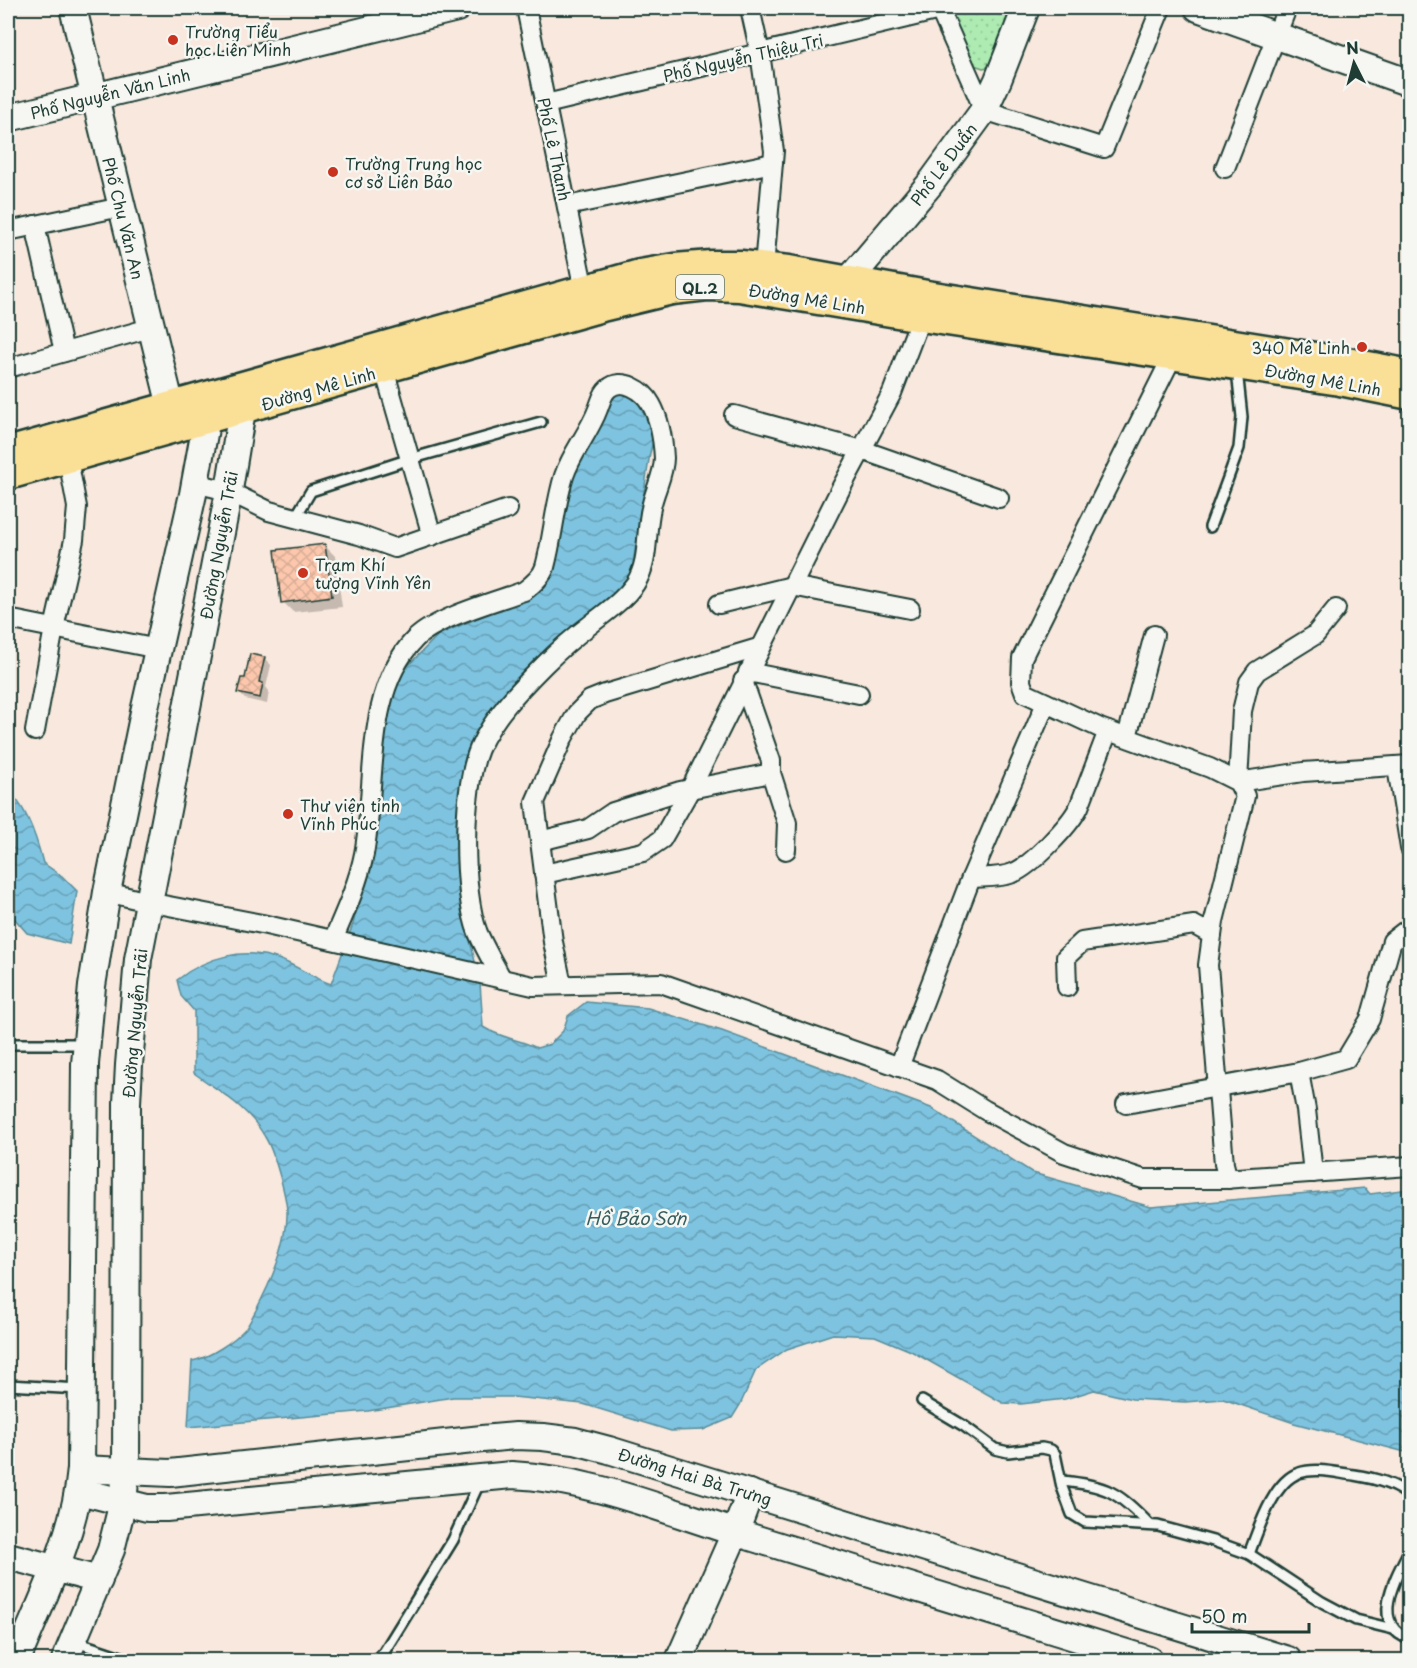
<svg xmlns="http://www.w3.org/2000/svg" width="1417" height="1668" font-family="'Playpen Sans',sans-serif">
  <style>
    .park { fill: url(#park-dots); stroke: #669473; stroke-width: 1.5 }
    .water { fill: url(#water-waves); stroke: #588d9b; stroke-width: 1.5 }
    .shadow { fill: #0003 }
    .building { fill: url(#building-cross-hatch); stroke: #1f3d34; stroke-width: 1.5 }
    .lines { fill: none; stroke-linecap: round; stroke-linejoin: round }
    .lane-casing { stroke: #1f3d34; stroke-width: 14 }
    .street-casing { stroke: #1f3d34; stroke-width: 22 }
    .secondary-casing { stroke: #1f3d34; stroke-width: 30 }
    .primary-casing { stroke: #1f3d34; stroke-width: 33 }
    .lane { stroke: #f6f6f2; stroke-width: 9 }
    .street { stroke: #f6f6f2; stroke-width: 18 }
    .secondary { stroke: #f6f6f2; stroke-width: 26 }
    .primary { stroke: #fadf96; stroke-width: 28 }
    .poi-dot { fill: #c8321e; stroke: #f6f6f2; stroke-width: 2 }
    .labels { text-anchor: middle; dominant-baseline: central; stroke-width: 5; stroke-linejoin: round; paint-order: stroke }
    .shield { fill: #f6f6f2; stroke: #60746d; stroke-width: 1.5 }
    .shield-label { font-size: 15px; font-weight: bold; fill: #1f3d34 }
    .poi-label { font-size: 16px; fill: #1f3d34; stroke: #f6f6f2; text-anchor: start }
    .street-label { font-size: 16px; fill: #1f3d34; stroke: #f6f6f2 }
    .water-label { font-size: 18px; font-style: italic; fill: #375e5f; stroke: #f6f6f2 }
  </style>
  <defs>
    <pattern id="park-dots" width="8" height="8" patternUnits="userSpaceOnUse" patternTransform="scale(1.5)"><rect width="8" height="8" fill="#adebb2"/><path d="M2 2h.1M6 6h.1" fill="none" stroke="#94ca9a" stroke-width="1.8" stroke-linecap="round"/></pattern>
    <pattern id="water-waves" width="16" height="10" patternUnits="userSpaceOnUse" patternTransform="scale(1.5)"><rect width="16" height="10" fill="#7ec3df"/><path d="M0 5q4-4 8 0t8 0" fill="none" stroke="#67a0b6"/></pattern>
    <pattern id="building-cross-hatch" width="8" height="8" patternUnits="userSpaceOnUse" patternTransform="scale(1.5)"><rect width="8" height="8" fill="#fcc7ad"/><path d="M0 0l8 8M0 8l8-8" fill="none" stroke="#d8ac95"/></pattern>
  </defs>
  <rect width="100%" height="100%" fill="#f8e8dd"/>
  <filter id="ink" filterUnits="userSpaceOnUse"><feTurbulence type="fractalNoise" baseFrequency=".0167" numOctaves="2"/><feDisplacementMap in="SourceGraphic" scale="12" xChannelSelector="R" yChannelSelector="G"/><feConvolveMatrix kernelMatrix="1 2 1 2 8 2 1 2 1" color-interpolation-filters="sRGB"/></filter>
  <g filter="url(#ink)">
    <path class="park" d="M948,8H1013L993,66L983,68L971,64Z"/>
    <g class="water">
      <path d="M624,391L644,404L655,433L650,453L631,577L608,605L495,706L460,826L462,906L480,983L483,1027C500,1038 519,1039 537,1048L550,1044L563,1031L568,1016L586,1002L648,1008L722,1031L931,1108L1033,1173L1151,1207L1365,1188L1370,1194L1409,1189V1453L1294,1423L1223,1399L1185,1402L1132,1399L1094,1390L1065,1399L1021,1404L1003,1403L911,1351L875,1336L833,1334L787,1349L756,1370L740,1405L732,1418L703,1430L671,1431L583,1404L513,1397H453L368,1411L188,1427L192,1361C209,1358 234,1341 246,1328C250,1323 252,1317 255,1312C270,1284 286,1248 287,1216C288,1200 274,1151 265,1137C249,1108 220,1092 194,1073V1011L181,996L177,980C206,957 245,946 281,960C298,967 314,978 331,984L353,924L368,862L388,700L400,674L438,635L522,599L546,579L574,464L615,392Z"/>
      <path d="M8,791C27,806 37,839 43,863L62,876L77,891L69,944L27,933L8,911Z"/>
    </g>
    <g class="shadow">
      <path d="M325,546L335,556L342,607L293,612L283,602Z"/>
      <path d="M264,658L271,665L266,687L269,691L267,704L245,699L239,693Z"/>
    </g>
    <g class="building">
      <path d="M325,544L332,596L281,603L275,550Z"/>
      <path d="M250,654L265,657L259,682L263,683L260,698L237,693L241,678H245Z"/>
    </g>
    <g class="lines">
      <defs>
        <g id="lane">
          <path d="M295,518L311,491L410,459L541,422"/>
          <path d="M1210,527L1239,448L1242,417L1237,370"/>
          <path d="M8,1044H84"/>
          <path d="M8,1385L80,1389"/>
          <path d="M922,1401L964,1426L995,1449L1008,1452L1042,1448L1051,1450L1055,1454L1062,1487L1072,1514L1085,1522L1158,1526L1213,1541L1249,1554L1322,1602L1356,1620L1393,1629"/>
          <path d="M1061,1481C1107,1485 1118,1492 1150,1525"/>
          <path d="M1410,1549C1396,1576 1368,1625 1410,1639"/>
          <path d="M1249,1554C1258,1531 1273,1481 1299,1473C1316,1467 1337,1473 1354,1475C1373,1478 1396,1483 1410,1497"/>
          <path d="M76,1642L130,1660"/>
          <path d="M377,1660L384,1652L453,1540L480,1481"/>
        </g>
        <g id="street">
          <path d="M526,8L584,290"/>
          <path d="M750,8L760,53L774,151L764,267"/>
          <path d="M939,8L984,110L1104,148L1161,8"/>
          <path d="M546,104L940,10"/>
          <path d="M1225,168L1287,8"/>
          <path d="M567,206L773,163"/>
          <path d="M35,225L64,352"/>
          <path d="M8,231L121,207"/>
          <path d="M1173,355L1022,658L1021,682L1025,693L1100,728L1210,768L1238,782L1245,796L1214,921L1208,965L1224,1164L1228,1179"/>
          <path d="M8,368L150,328"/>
          <path d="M384,369L432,536"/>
          <path d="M734,415L862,450L999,498"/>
          <path d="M195,483L228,491L269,511L359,535L395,548L508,509"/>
          <path d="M719,604L792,586L910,609"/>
          <path d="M1336,609L1315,635L1257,671L1249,682L1242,711L1238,782L1303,772L1410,765"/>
          <path d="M8,619L158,649"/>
          <path d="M748,672L859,694"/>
          <path d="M743,681L771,761V773L787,823L786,850"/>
          <path d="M35,731L54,628L74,540L77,507L68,459"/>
          <path d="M1127,737L1154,635"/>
          <path d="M1397,767L1410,848"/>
          <path d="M540,841L588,829L613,812L680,791L771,773"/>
          <path d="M544,874L643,852L662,839L691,788L841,488L892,393L921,317"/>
          <path d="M971,878C985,877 1000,878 1013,873C1031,866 1070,825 1079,807L1108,731"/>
          <path d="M107,892L148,902L262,924L533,986L661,983L937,1080L985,1110L1064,1153L1143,1179H1223L1410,1166"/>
          <path d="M333,940C345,912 358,884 364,854C377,785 363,693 415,639C437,617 494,602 524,591C532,585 542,577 545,567C553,537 555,505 564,476C572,452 589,433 598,409C601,402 602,394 608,389C622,376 644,391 651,404C660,420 663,440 664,458C664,475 654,491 651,508C645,533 650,562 635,584C623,601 606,612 590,625C574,637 559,650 544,665C520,689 493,717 479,749C462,790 462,893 478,933C485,949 494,964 502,979"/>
          <path d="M562,985L553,942L535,802L563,738L577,713L590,700L605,694L761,647"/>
          <path d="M1067,987L1066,957L1082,942L1194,925L1212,935"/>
          <path d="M899,1067L971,878L1046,703"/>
          <path d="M1299,1072L1306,1110L1313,1173"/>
          <path d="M1126,1104L1299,1072L1346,1059L1370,1019L1392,941L1410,927"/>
        </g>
        <g id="secondary">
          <path d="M73,8L176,427"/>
          <path d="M1198,8L1410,83"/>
          <path d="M8,118L457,8"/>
          <path d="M838,293L930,184L984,110L998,80L1026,8"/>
          <path d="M81,1469L170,1473L482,1439L516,1436L543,1437L575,1441L609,1450L1288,1660"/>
          <path d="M79,1491L147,1508H166L512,1475C593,1479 668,1512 744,1535C879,1577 1014,1619 1149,1660"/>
          <path d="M8,1556L99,1580"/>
          <path d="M17,1660C42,1598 75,1536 81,1469L85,1064L92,986L107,892L144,712L193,494L210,401"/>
          <path d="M65,1660L111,1550L123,1502L126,1472L127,1103L129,1065L138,959L227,502L245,392"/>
          <path d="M679,1660L735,1533L750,1493"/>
        </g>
        <g id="primary">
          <path d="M8,452L640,274L675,268L711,265H741L789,270L927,295L1347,362L1410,374"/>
          <path d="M8,475L602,307L672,290L707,286L739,287L921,317L1340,381L1410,395"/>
        </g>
      </defs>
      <use href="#lane" class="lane-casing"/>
      <use href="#street" class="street-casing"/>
      <use href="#secondary" class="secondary-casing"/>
      <use href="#primary" class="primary-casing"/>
      <use href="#lane" class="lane"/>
      <use href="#street" class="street"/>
      <use href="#secondary" class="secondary"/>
      <use href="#primary" class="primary"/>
    </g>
  </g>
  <g class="poi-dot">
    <circle cx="173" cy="40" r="6"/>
    <circle cx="333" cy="172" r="6"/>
    <circle cx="1362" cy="347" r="6"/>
    <circle cx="303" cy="573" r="6"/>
    <circle cx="288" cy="814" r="6"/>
  </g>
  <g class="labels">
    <rect class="shield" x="676" y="275" width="48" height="24" rx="4.5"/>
    <g class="shield-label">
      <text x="700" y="287">QL.2</text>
    </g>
    <g class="poi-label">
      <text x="185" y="31">Trường Tiểu<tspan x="185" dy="18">học Liên Minh</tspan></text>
      <text x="345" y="163">Trường Trung học<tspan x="345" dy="18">cơ sở Liên Bảo</tspan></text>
      <text x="1350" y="347" text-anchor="end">340 Mê Linh</text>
      <text x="315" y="564">Trạm Khí<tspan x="315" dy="18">tượng Vĩnh Yên</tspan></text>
      <text x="300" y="805">Thư viện tỉnh<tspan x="300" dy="18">Vĩnh Phúc</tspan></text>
    </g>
    <g class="street-label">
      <text transform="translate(743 57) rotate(-13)">Phố Nguyễn Thiệu Tri</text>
      <text transform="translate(110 93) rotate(-14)">Phố Nguyễn Văn Linh</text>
      <text transform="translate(555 149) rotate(78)">Phố Lê Thanh</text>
      <text transform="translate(943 164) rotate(-53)">Phố Lê Duẩn</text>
      <text transform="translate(124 218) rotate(76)">Phố Chu Văn An</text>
      <text transform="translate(807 298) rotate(9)">Đường Mê Linh</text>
      <text transform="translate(1323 379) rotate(10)">Đường Mê Linh</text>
      <text transform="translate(318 388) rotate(-16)">Đường Mê Linh</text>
      <text transform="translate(218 545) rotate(-80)">Đường Nguyễn Trãi</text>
      <text transform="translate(134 1023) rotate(-85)">Đường Nguyễn Trãi</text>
      <text transform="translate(695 1476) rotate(17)">Đường Hai Bà Trưng</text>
    </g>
    <g class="water-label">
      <text x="636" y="1217">Hồ Bảo Sơn</text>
    </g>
  </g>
  <rect width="1417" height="1668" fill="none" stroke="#f6f6f2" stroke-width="30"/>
  <rect x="15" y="15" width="1387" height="1638" fill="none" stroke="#1f3d34" stroke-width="2" filter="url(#ink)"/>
  <g transform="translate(1354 63) rotate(354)" stroke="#f6f6f2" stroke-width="4.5" paint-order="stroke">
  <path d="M0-4.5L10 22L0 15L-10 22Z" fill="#1f3d34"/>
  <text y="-9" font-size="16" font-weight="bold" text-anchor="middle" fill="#1f3d34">N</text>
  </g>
  <path d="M1192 1623v9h117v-9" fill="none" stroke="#1f3d34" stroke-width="3"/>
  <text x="1201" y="1623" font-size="18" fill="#1f3d34" stroke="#f6f6f2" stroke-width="4.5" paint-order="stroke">50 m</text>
</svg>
